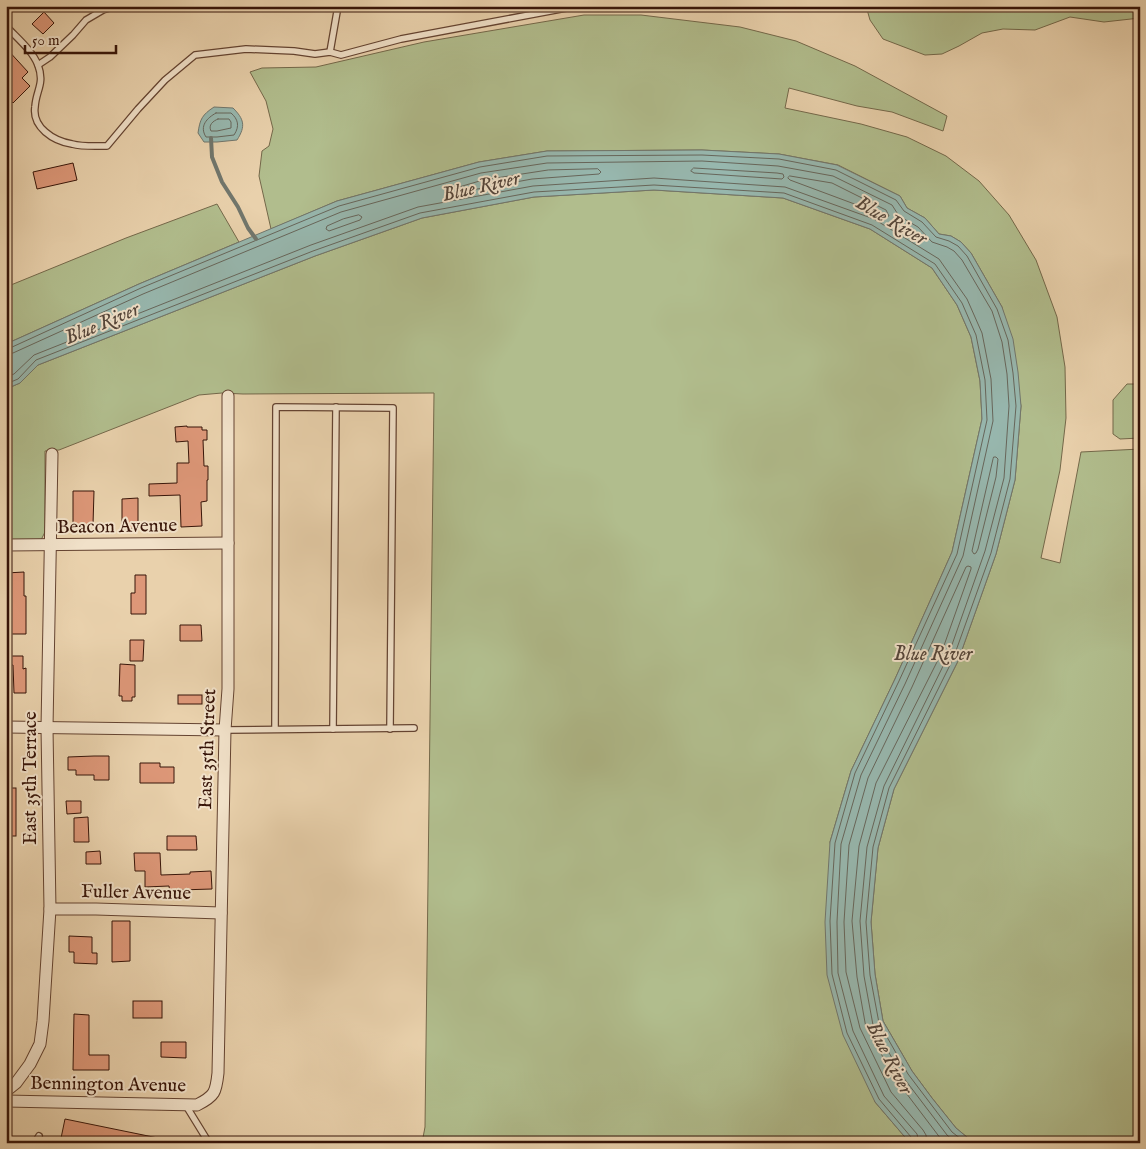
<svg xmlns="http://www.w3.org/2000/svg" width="1146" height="1149" font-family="'IM FELL English',serif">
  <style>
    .green { fill: #b1bd8d; stroke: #74684a }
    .water { fill: #97b7ae; stroke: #71766c }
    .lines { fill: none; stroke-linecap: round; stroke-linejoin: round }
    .shore { stroke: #67665b; stroke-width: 1 }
    .stream { stroke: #71766c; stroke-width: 4 }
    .building { fill: #dd9778; stroke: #371408 }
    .lane-casing { stroke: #644331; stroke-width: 8 }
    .street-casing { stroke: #644331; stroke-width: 13 }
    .lane { stroke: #f1e1c9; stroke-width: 5.5 }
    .street { stroke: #f1e1c9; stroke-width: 11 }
    .labels { text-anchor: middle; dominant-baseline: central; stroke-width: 4; stroke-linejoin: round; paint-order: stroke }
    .street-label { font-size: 19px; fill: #371408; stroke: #f1e1c9 }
    .water-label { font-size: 20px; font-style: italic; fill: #54453a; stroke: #f1e1c9 }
  </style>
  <rect width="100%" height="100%" fill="#e9d1ac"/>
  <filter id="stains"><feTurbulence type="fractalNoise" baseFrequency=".004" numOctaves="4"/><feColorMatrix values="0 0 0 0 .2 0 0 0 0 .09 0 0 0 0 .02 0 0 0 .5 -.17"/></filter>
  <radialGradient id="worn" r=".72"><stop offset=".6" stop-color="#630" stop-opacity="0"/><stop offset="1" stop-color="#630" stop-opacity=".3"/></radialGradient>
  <g class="green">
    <path d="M866,6H1140V18L1104,22L1070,17L1035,30L1003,29L982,33L959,46L942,54L925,55L883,39L870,20Z"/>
    <path d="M584,15H641L740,27L796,41L855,66L947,116L943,131L892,112L857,106L789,88L785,108L861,124L907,137L946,156L979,181L1009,215L1036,260L1057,317L1065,367L1066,418L1060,470L1041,558L1060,563L1081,452L1140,449V1143H974L956,1128L932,1098L912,1071L883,1021L875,974L871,922L878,848L894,789L958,661L996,554L1015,480L1021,406L1002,307L971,253L961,242L951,236L939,234L925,218L907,208L900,196L838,165L779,154L702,150L547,151L479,162L337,201L271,229L259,176L262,151L269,146L273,129L266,101L250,72L262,68L316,67L424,42Z"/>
    <path d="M654,190L783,198L870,229L932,268L957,305L971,337L980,381L982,419L952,552L895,679L851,771L830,842L875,1102L910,1143H422L425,1127L434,393L243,394L222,393L199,395L59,450L45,451V532L41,540H6V389L20,383L38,365L315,256L422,218L534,197Z"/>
    <path d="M217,204L239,242L139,284L6,344V287L126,238Z"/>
    <path d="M1127,384H1140V438L1120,439L1113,434V400Z"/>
  </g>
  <g class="water">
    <path d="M214,107L233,108C244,119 246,126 237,140L217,142H204L198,133C200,119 202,115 214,107Z"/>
    <path d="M702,150L779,154L837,165L900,196L907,208L925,218L939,234L951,236L961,242L971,253L1002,307L1013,339L1018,372L1021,406L1015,480L996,554L958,661L894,789L878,848L871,922L875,974L883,1021L912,1071L932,1098L956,1128L974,1143H910L875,1102L843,1035L827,975L825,922L830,842L851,771L895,679L952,552L982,419L980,381L971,337L957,305L932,268L870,229L783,198L654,190L534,197L422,218L315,256L38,365L20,383L6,389V344L139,284L337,201L479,162L547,151Z"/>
  </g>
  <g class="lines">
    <g class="shore">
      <path d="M216,113H231C238,119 240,126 234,135L217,137H206C199,126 207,118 216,113Z"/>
      <path d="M218,119H229L231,122V128L217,131H211C208,125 213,121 218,119Z"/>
      <path d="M694,168L777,173L783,174L784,177L782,179L694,173L691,171Z"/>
      <path d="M598,169L601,172L599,174L532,179L461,192L458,190L459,187L483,180L548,170Z"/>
      <path d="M790,176L832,183L886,210L889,216L886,217L876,212L790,180L788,178Z"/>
      <path d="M359,215L362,217L360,220L329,231L326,229L327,226L343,219Z"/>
      <path d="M6,348H10L141,288L339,206L480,167L547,156L702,155L779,159L836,170L896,200L904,211L922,222L936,237L949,241L958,246L967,256L997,309L1008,340L1013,373L1016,406L1010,479L991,553L953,659L889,788L873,847L866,922L870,975L879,1023L908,1074L952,1132L966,1143"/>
      <path d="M6,354L13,353L143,294L341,212L481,173L547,163L702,161L778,166L833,176L892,205L899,216L918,227L932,242L947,247L954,251L962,260L992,311L1002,342L1007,374L1009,406L1004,478L985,551L948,656L884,786L867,847L860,921L864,976L873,1025L903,1077L947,1135L956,1143"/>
      <path d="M6,377L14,374L34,355L311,245L418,207L533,186L654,178L785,187L874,219L939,259L967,299L982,333L991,379L993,421L963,556L905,684L861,775L841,844L837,922L838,973L853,1031L884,1096L917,1134L919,1143"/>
      <path d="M6,384L18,379L36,360L313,251L420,213L534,192L654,185L784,193L872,225L935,264L962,303L976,335L985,380L987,420L957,554L899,681L855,773L835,843L830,921L832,974L847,1033L879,1099L911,1137L913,1143"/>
      <path d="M994,457H996L998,459L996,477L978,549L976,553L974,554L972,551L993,459Z"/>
      <path d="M927,1143L926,1135L923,1130L891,1092L860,1028L846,972L844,922L849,845L868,778L912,687L966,567L968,566L971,567V569L941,654L876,783L859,846L852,921L857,977L866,1028L897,1081L944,1143"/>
    </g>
    <path class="stream" d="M211,138L212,157L222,182L238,207L248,228L256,239"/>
  </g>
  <g class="building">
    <path d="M44,12L54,23L43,34L32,24Z"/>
    <path d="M6,48L28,72L22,78L30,86L13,103L6,96Z"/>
    <path d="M73,163L77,180L37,189L33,172Z"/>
    <path d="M187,426V427H202V430H207V440H203L204,466H208V480H207V501L201,502L202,526L181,527L180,495L149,496V484L177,483V463H189L188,441L176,442L175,427Z"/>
    <path d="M73,491H94L93,525H73Z"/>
    <path d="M138,498V528L122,529V499Z"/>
    <path d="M24,572V596H26V634H8L6,573Z"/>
    <path d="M135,575H146V614H131V593H135Z"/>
    <path d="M180,625H201L202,641H180Z"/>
    <path d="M130,640H144L143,661H130Z"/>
    <path d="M9,656H23V669L26,668V693H14L13,665H9Z"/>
    <path d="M120,664L135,665V697H132V701H122V696H119Z"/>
    <rect x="178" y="695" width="24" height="9"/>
    <path d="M94,756H109V780H94V775H76V770H68V757Z"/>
    <path d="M140,763H160V767H174V783H140Z"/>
    <rect x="6" y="788" width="10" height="48"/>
    <path d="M66,801H81V813L67,814Z"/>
    <path d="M88,817L89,842H74V818Z"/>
    <path d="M167,836H196L197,850H167Z"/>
    <path d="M100,851L101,864H86V852Z"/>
    <path d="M134,853H160L161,875L190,874V872L211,871L212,889L179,890V893H170L169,886L145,887V871H135Z"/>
    <path d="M112,921H130V961L112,962Z"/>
    <path d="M69,936L92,937V953H97V964L74,963V952H69Z"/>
    <rect x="133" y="1001" width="29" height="17"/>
    <path d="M74,1014L89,1015V1055H109V1070H73Z"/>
    <path d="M161,1042H186V1058L161,1057Z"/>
    <path d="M65,1119L158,1138L157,1143H60Z"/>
  </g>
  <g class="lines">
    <defs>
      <g id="lane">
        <path d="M6,26C17,38 32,50 38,65C45,84 36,90 35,107C32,127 53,141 72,144C83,147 95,146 107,146L138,109L165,80L195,55L246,49L294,51L315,54L330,52L341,55L401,39L577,6"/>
        <path d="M330,52L338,6"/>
        <path d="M38,65L50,57L73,35L86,20L103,10L116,6"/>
        <path d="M275,729L276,407L393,408L390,729"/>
        <path d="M333,729L336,407"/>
        <path d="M225,730L414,728"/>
        <path d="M185,1104L209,1143"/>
        <path d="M34,1143L36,1141L39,1136"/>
      </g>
      <g id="street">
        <path d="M6,545L228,543"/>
        <path d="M6,727L225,730"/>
        <path d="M50,909H96L221,913"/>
        <path d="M6,1091L16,1083L30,1064L40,1044L43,1021L50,909L47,728L52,454"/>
        <path d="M6,1101L197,1105C215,1096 216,1092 218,1073L225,730L228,689V396"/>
      </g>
    </defs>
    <use href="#lane" class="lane-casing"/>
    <use href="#street" class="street-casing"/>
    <use href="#lane" class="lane"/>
    <use href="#street" class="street"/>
  </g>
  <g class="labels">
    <g class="street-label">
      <text transform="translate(117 527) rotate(-1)">Beacon Avenue</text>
      <text transform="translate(208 749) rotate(-88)">East 35th Street</text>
      <text transform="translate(31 778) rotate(-90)">East 35th Terrace</text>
      <text transform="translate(136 893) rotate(1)">Fuller Avenue</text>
      <text transform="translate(108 1085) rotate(1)">Bennington Avenue</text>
    </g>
    <g class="water-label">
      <text transform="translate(481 187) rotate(-13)">Blue River</text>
      <text transform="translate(891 221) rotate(30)">Blue River</text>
      <text transform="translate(102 324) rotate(-23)">Blue River</text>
      <text x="933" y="654">Blue River</text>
      <text transform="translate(889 1058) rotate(63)">Blue River</text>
    </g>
  </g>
  <rect width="1146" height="1149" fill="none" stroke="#e9d1ac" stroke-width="25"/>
  <rect x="8" y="8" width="1131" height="1134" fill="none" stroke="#371408" stroke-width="2.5"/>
  <rect x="12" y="12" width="1121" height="1124" fill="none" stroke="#371408"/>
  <path d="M25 45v8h91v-8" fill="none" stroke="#371408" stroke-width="2.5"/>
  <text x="32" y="45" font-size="15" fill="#371408" stroke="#f1e1c9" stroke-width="4" paint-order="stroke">50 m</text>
  <rect width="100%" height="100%" filter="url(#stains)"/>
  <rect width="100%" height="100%" fill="url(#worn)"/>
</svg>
